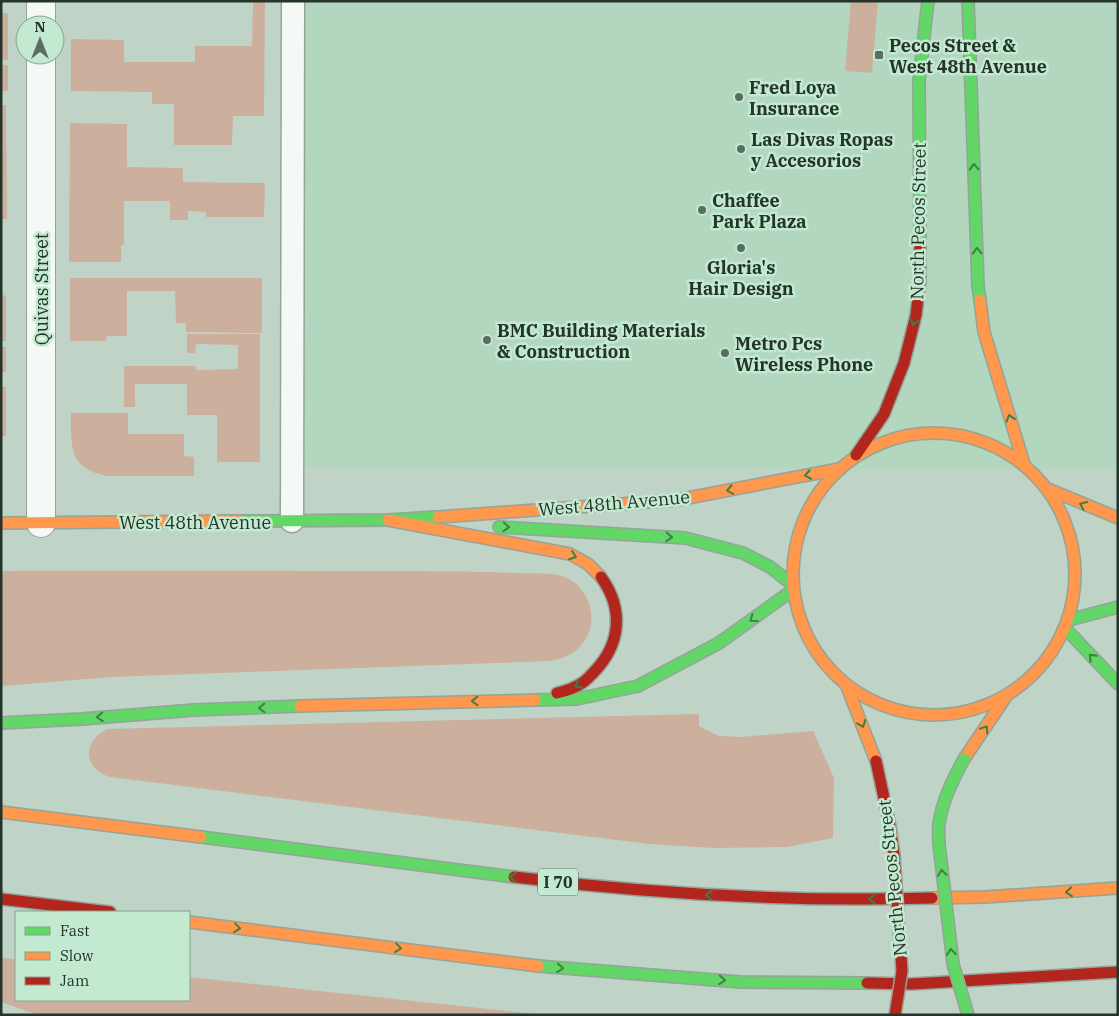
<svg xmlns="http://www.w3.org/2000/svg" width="1119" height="1016" font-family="'IBM Plex Serif',serif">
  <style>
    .built { fill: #b3d6bf }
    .green { fill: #cdaf9e }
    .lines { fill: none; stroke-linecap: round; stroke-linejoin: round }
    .lane-casing { stroke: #94a499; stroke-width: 25 }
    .street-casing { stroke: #94a499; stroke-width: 30 }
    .fast-casing { stroke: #94a499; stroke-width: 14 }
    .slow-casing { stroke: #94a499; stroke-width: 14 }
    .jam-casing { stroke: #94a499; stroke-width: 14 }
    .lane { stroke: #f5f9f6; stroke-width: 22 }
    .street { stroke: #f5f9f6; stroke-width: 28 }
    .fast { stroke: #63d668; stroke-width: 11 }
    .slow { stroke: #ff974d; stroke-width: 11 }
    .jam { stroke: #b3261e; stroke-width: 11 }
    .fast-bridge-casing { stroke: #94a499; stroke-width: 14; stroke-linecap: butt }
    .jam-bridge-casing { stroke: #94a499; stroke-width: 14; stroke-linecap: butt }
    .fast-bridge { stroke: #63d668; stroke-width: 11 }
    .jam-bridge { stroke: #b3261e; stroke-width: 11 }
    .oneway { stroke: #417d46 }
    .poi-dot { fill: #5b6c61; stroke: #c3ead0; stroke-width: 2 }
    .labels { text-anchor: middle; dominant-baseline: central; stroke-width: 5; stroke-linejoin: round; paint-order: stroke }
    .shield { fill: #c3ead0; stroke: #546b5c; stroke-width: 1 }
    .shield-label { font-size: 16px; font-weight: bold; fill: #25342a }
    .poi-label { font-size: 18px; font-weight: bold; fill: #25342a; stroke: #c3ead0; text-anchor: start }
    .street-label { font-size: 18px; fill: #25342a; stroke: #c3ead0 }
  </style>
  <rect width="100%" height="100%" fill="#bfd4c6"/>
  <path class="built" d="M295,1H1118V470L300,466Z"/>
  <g class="green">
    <path d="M253,1H265L264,116H233L232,145H174V104H152V92L71,91V39L124,40V62H195V46H252Z"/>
    <path d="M851,1H878L872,73L845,71Z"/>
    <rect x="1" y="13" width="7" height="47"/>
    <rect x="1" y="65" width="7" height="26"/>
    <path d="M1,105H6L7,219H1Z"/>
    <path d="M70,123L127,124V167L183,168V182L265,183L264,217H206V212L188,211V220H170V201H124V245H121V262H69Z"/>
    <path d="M70,278H262V333L186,332V323H176L175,291H127V336H107L106,341H70Z"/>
    <path d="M1,293L6,297V341H1Z"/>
    <path d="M187,334H260V462H217V415H187V384H135V407H124V366H195L196,370L238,369V345L196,344L195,353H187Z"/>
    <rect x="1" y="347" width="5" height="25"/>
    <rect x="1" y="387" width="5" height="49"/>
    <path d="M71,413H128V434H184V456L194,457V476H108C68,469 71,446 71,413Z"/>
    <path d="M1,571C138,570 274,571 410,571C447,571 483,572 520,573C534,574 552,572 565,577C591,588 600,623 582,644C574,655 563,658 550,661L111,677L1,686Z"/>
    <path d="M699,714V726L719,736L741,737L813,731L834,778L833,838L787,847L713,848L649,844L110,777C83,768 82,742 107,729Z"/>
    <path d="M1,958L16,959V1000H189V977L546,1015H38L1,1002Z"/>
  </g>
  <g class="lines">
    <defs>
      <path id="lane" d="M292,521L293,1"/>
      <g id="street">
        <path d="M41,1V25"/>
        <path d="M41,55V523"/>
      </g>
      <g id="fast">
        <path d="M968,1L978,286L980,300"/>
        <path d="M920,247L919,81L928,1"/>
        <path d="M239,521L388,520L438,517"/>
        <path d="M499,527L685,538L743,553L770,567L793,585"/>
        <path d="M1069,620L1118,607"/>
        <path d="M1066,629L1118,684"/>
        <path d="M535,700L577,699L638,686L719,643L793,590"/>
        <path d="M1,723L82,719L194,710L300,706"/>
        <path d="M201,837L514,877"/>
        <path d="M538,966L740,982L867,983"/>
      </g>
      <g id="slow">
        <path d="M980,300L984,332L1024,464"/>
        <circle cx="934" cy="574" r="141"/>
        <path d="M1048,489L1118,518"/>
        <path d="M438,517L677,500L839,469"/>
        <path d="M388,520L570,554L588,564L601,577"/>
        <path d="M1,523L239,521"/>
        <path d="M847,687L876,761"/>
        <path d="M300,706L535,700"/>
        <path d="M964,759L1005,698"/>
        <path d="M1,812L201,837"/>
        <path d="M932,898L985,897L1118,888"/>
        <path d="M189,922L538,966"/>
      </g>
      <g id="jam">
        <path d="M856,455L884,414L904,363L916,315L920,281V247"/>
        <path d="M557,693C566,691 575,688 582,683C587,680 590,676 594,672C621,644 624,609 601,577"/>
        <path d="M514,877C652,894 792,902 932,898"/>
        <path d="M1,899L110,912"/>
        <path d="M867,983L912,984L1118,972"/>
      </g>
    </defs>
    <use href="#lane" class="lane-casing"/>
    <use href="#street" class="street-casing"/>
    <use href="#fast" class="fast-casing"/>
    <use href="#slow" class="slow-casing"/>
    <use href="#jam" class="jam-casing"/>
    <use href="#lane" class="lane"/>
    <use href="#street" class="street"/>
    <use href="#fast" class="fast"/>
    <use href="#slow" class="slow"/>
    <use href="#jam" class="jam"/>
    <defs>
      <path id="fast-bridge" d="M964,759C953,779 942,801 939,824C938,831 939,838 939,844L953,964L968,1015"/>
      <path id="jam-bridge" d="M876,761L890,826L894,855L902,971L895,1015"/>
    </defs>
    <use href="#fast-bridge" class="fast-bridge-casing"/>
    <use href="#jam-bridge" class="jam-bridge-casing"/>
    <use href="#fast-bridge" class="fast-bridge"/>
    <use href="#jam-bridge" class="jam-bridge"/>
  </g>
  <defs><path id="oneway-chevron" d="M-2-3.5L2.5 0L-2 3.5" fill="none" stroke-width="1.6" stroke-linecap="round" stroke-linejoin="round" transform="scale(1.25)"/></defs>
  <g class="oneway">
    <use href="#oneway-chevron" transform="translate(974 167) rotate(-92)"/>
    <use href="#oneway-chevron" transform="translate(977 251) rotate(-92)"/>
    <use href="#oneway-chevron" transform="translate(914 322) rotate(104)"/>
    <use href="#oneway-chevron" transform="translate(1010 418) rotate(-107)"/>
    <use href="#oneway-chevron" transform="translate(808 475) rotate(169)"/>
    <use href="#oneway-chevron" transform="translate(730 490) rotate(169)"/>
    <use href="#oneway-chevron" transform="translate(1083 505) rotate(-156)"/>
    <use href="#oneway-chevron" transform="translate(506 527) rotate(3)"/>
    <use href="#oneway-chevron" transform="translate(669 537) rotate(3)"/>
    <use href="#oneway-chevron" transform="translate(573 556) rotate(20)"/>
    <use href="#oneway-chevron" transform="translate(753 619) rotate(144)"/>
    <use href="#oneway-chevron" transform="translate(1092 657) rotate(-134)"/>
    <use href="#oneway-chevron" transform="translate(578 685) rotate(152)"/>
    <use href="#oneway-chevron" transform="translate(475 701) rotate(178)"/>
    <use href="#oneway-chevron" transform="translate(262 708) rotate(178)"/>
    <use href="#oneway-chevron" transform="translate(100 717) rotate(176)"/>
    <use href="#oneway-chevron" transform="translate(862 724) rotate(69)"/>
    <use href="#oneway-chevron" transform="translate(985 729) rotate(-57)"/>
    <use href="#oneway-chevron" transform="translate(942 873) rotate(-97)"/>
    <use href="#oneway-chevron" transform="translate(513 877) rotate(-173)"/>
    <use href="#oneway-chevron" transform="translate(1069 892) rotate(175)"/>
    <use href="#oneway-chevron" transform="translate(709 895) rotate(-176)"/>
    <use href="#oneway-chevron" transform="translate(872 899) rotate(180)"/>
    <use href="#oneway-chevron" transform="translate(237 928) rotate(7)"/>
    <use href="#oneway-chevron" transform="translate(398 948) rotate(7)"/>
    <use href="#oneway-chevron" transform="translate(951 952) rotate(-97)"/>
    <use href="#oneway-chevron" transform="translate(560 968) rotate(4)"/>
    <use href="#oneway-chevron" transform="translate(722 980) rotate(4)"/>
  </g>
  <g class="poi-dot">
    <rect x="874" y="50" width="10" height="10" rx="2.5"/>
    <circle cx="739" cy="97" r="5"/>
    <circle cx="741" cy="149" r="5"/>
    <circle cx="702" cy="210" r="5"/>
    <circle cx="741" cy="248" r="5"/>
    <circle cx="487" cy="340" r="5"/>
    <circle cx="725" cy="353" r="5"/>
  </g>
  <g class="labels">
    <rect class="shield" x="538" y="868.5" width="40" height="27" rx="4"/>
    <g class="shield-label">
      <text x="558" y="882">I 70</text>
    </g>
    <g class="poi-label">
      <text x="889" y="45">Pecos Street &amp;<tspan x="889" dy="21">West 48th Avenue</tspan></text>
      <text x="749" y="87">Fred Loya<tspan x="749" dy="21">Insurance</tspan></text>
      <text x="751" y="139">Las Divas Ropas<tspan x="751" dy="21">y Accesorios</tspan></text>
      <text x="712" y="200">Chaffee<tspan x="712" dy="21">Park Plaza</tspan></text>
      <text x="741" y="267" text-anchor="middle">Gloria's<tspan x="741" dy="21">Hair Design</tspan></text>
      <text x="497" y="330">BMC Building Materials<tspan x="497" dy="21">&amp; Construction</tspan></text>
      <text x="735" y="343">Metro Pcs<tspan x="735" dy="21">Wireless Phone</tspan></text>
    </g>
    <g class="street-label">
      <text transform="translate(918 221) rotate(-89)">North Pecos Street</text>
      <text transform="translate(41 289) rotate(-90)">Quivas Street</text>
      <text transform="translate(614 503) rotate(-5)">West 48th Avenue</text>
      <text x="195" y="522">West 48th Avenue</text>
      <text transform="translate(892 878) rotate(-96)">North Pecos Street</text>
    </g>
  </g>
  <rect width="1119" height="1016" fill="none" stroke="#25342a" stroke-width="5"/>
  <rect x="15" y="911" width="175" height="90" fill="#c3ead0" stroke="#84a18e"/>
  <rect x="25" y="927" width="25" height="8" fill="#63d668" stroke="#84a18e"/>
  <text x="60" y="936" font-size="15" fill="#25342a">Fast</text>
  <rect x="25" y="952" width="25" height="8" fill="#ff974d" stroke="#84a18e"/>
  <text x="60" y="961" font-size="15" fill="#25342a">Slow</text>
  <rect x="25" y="977" width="25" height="8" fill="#b3261e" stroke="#84a18e"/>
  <text x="60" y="986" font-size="15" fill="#25342a">Jam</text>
  <g transform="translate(40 40)"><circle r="24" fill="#c3ead0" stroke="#84a18e"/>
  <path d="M0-4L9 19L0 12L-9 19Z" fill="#5b6c61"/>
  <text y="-8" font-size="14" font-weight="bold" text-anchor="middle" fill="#25342a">N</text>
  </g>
</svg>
